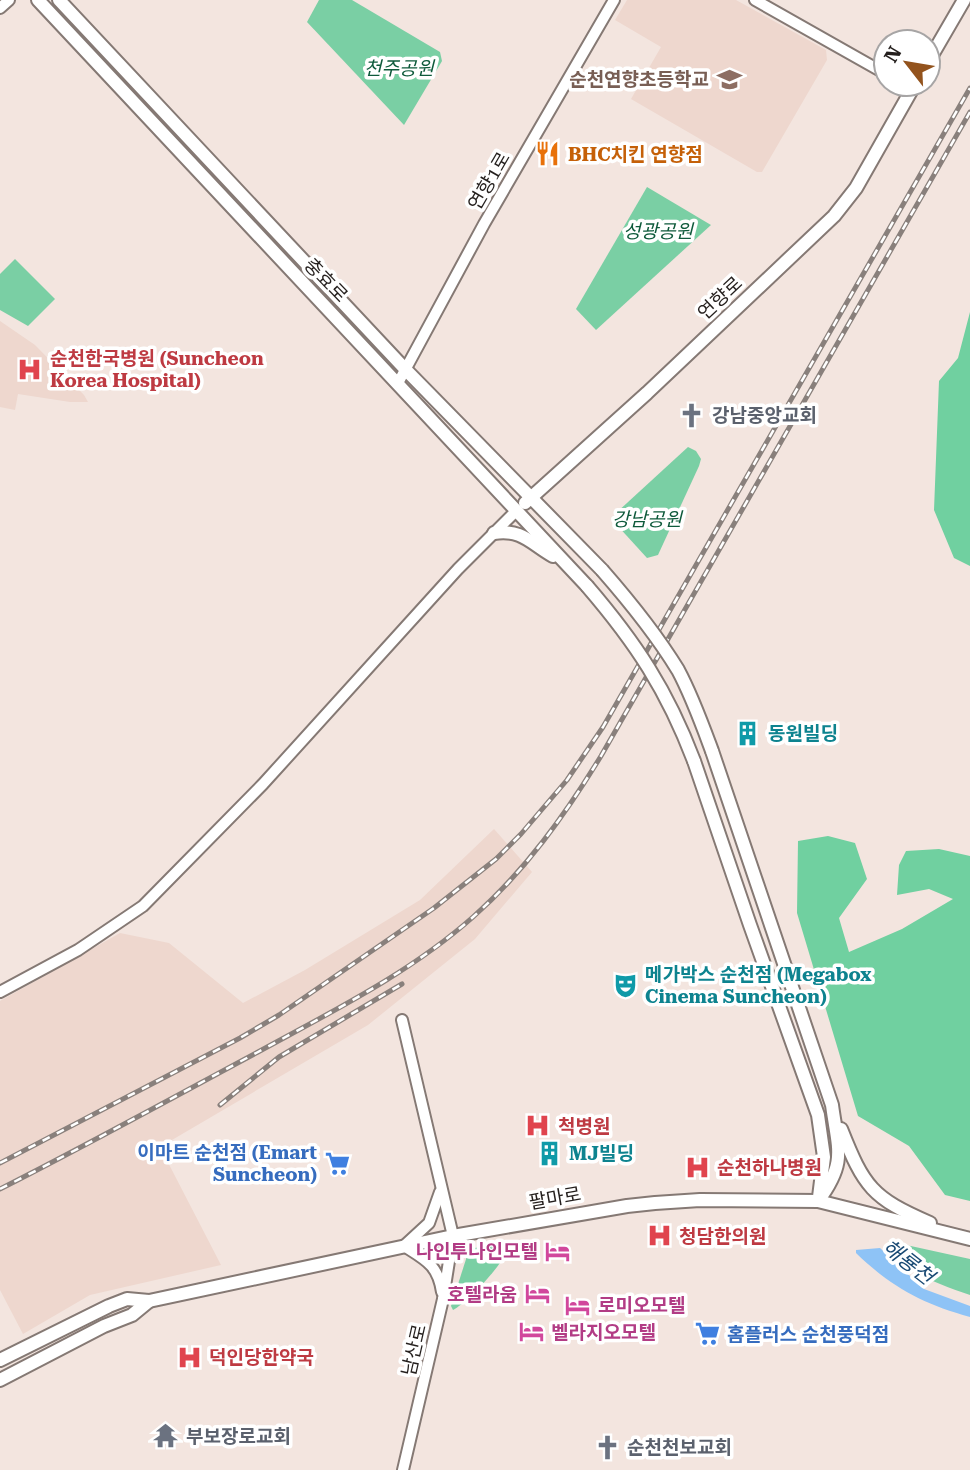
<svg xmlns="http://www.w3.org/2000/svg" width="970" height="1470" font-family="'Roboto Serif','Noto Sans KR',serif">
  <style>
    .built { fill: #eed7ce }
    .green { fill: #7acfa4 }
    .forest { fill: #70d0a0 }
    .water { fill: #8ec3f6 }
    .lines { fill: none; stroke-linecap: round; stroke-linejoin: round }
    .tertiary-casing { stroke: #857974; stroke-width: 14 }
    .secondary-casing { stroke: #857974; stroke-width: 16 }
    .tertiary { stroke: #fff; stroke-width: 10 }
    .secondary { stroke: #fff; stroke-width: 12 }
    .rail-casing { stroke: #89807c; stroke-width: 5 }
    .rail { stroke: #fff; stroke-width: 2.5; stroke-dasharray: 8; stroke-linecap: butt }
    .secondary-bridge-casing { stroke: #857974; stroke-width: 16; stroke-linecap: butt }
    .secondary-bridge { stroke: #fff; stroke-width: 12 }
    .labels { text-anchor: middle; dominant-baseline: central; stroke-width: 7; stroke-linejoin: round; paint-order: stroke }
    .park-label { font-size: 19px; font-style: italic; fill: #0e5a3b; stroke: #fff }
    .education-label { font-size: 19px; font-weight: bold; fill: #785e54; stroke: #fff; text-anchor: end }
    .food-label { font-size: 19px; font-weight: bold; fill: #c56008; stroke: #fff; text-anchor: start }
    .street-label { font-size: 19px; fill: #241f1d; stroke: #fff }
    .health-label { font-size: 19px; font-weight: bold; fill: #be3a42; stroke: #fff; text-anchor: start }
    .worship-label { font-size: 19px; font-weight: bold; fill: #5b616d; stroke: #fff; text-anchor: start }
    .culture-label { font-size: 19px; font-weight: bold; fill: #0d838f; stroke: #fff; text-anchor: start }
    .shop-label { font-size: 19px; font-weight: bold; fill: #366cbe; stroke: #fff; text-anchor: end }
    .hotel-label { font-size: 19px; font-weight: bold; fill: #b23c85; stroke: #fff; text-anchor: end }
    .water-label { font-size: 21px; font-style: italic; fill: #1a4a74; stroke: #fff }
  </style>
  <rect width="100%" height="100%" fill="#f3e5df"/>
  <g class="built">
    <path d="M627,0H736L826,50L827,60L762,172H757L631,99L661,47L615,20Z"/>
    <path d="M0,321L35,345L84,395L88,402H70L18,394L15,410L0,407Z"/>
    <path d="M494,829L532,872L475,939L368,1025L160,1147L221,1265L90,1295L23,1334L0,1290V1001L120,933L169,943L243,1003L305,970L420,900Z"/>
  </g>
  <g class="green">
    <path d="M319,0H352L440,52L442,61L404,125L307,22Z"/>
    <path d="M647,187L711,225L596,330L576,309Z"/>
    <path d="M15,259L55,299L28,326L0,310V274Z"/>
    <path d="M688,447L696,451L701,459L699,466L658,555L647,558L616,524L615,514Z"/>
    <path d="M888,1241L970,1259V1295C939,1284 902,1273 888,1241Z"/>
    <path d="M499,1244L508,1246C507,1261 467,1303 453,1310L451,1306L468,1253L474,1248Z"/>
  </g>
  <g class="forest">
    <path d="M970,312V566L954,558L934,510L939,381L958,358Z"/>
    <path d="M828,836L855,843L867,879L839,918L849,952L902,929L953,899L929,889L897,895L899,865L906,851L939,849L970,856V1201L945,1195L909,1146L858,1116L797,913L798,841Z"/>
  </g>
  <path class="water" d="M880,1248L924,1289L970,1306V1317C923,1304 891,1287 856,1253V1250Z"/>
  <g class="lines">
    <defs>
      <g id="tertiary">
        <path d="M755,0L886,74"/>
        <path d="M0,8L9,0"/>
        <path d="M398,383L484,224L614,0"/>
        <path d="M0,992L78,950L143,906L263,784L458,569L517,510"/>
        <path d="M402,1020L453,1236L443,1299L403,1470"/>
        <path d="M440,1192L429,1223L404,1246C426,1260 438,1265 442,1292"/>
      </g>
      <g id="secondary">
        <path d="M38,0L587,586"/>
        <path d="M59,0L405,369L602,570"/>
        <path d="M928,62L964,0"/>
        <path d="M525,503L647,393L834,216L856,188L915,84"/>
        <path d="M494,533C523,529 530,543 553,556"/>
        <path d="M712,751L832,1105C838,1150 847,1162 818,1201"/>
        <path d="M694,761L750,925L818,1115L824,1157L819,1197"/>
        <path d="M841,1129C864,1187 872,1198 930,1223"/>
        <path d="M0,1360L109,1306L127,1299L149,1301L453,1236L627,1206L655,1203L700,1200L818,1201L970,1239"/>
        <path d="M0,1380L104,1326L132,1315L149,1301"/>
      </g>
    </defs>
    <use href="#tertiary" class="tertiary-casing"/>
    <use href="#secondary" class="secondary-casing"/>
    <use href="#tertiary" class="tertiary"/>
    <use href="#secondary" class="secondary"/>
    <defs>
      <g id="rail">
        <path d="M220,1105L279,1057L402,984"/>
        <path d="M0,1163L240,1038L279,1015L434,908L496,859L521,834L567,780L603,727L970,88"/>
        <path d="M0,1189C87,1145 172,1098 258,1052C331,1012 410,973 473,917C525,871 565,815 601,756L970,112"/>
      </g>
    </defs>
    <use href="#rail" class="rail-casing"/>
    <use href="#rail" class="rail"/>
    <defs>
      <g id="secondary-bridge">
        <path d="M602,570C630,602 656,634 678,670C692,696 702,724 712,751"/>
        <path d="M587,586C636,643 667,690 694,761"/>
      </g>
    </defs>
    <use href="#secondary-bridge" class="secondary-bridge-casing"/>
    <use href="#secondary-bridge" class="secondary-bridge"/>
  </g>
  <defs>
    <symbol id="school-bare" viewBox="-9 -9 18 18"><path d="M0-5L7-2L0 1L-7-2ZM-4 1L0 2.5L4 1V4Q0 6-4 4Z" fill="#8d6e63" stroke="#fff" stroke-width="2.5" paint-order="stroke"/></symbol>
    <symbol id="restaurant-bare" viewBox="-9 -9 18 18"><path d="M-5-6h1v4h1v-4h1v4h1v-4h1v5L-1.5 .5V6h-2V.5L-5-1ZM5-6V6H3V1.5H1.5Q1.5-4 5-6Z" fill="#e8710a" stroke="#fff" stroke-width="2.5" paint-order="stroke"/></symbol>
    <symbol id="hospital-bare" viewBox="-9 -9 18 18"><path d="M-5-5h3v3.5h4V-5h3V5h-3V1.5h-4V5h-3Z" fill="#e0444e" stroke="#fff" stroke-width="2.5" paint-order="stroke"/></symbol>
    <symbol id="church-bare" viewBox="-9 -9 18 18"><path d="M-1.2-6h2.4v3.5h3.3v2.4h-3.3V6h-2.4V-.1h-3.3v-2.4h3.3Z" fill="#6b7280" stroke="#fff" stroke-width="2.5" paint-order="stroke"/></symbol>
    <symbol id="building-bare" viewBox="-9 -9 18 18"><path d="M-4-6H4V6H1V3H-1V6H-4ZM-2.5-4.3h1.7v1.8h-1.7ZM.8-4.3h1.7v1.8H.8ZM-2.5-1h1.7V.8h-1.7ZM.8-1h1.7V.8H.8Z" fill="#0f9aa8" stroke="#fff" stroke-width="2.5" paint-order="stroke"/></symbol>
    <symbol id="theatre-bare" viewBox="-9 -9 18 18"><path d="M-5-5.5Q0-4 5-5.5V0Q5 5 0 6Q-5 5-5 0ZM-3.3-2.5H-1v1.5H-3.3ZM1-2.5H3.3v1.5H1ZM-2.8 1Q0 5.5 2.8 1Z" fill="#0f9aa8" stroke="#fff" stroke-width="2.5" paint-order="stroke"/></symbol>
    <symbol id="supermarket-bare" viewBox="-9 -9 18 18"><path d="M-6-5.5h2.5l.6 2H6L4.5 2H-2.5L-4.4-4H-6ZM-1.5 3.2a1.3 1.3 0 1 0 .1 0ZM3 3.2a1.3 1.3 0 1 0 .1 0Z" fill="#3f7fe0" stroke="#fff" stroke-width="2.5" paint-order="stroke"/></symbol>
    <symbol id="hotel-bare" viewBox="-9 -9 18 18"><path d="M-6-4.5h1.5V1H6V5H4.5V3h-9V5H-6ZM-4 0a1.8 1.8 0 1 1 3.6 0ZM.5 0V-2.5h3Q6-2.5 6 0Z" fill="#d1479c" stroke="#fff" stroke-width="2.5" paint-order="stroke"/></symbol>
    <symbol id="temple-bare" viewBox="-9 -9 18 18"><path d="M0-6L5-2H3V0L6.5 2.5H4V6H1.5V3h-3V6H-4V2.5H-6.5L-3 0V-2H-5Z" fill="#6b7280" stroke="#fff" stroke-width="2.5" paint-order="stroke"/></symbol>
  </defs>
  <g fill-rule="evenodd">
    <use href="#school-bare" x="712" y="62" width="35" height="35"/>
    <use href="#restaurant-bare" x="530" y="136" width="35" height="35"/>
    <use href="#hospital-bare" x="12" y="352" width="35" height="35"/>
    <use href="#church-bare" x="674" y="398" width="35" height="35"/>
    <use href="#building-bare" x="730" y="716" width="35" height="35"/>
    <use href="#theatre-bare" x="608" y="968" width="35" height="35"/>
    <use href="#hospital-bare" x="520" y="1108" width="35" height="35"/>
    <use href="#building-bare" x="532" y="1136" width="35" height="35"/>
    <use href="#supermarket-bare" x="320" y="1146" width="35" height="35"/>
    <use href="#hospital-bare" x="680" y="1150" width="35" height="35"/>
    <use href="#hospital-bare" x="642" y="1218" width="35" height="35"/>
    <use href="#hotel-bare" x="540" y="1234" width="35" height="35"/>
    <use href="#hotel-bare" x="520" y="1276" width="35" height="35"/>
    <use href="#hotel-bare" x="560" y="1288" width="35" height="35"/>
    <use href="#hotel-bare" x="514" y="1314" width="35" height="35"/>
    <use href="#supermarket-bare" x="690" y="1316" width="35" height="35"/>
    <use href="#hospital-bare" x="172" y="1340" width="35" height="35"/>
    <use href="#temple-bare" x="148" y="1418" width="35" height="35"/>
    <use href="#church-bare" x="590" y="1430" width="35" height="35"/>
  </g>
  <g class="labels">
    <g class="park-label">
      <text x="399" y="68">천주공원</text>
      <text x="658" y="231">성광공원</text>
      <text x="647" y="519">강남공원</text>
    </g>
    <g class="education-label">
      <text x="709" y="79">순천연향초등학교</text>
    </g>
    <g class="food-label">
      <text x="568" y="154">BHC치킨 연향점</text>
    </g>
    <g class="street-label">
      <text transform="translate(489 181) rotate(-60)">연향1로</text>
      <text transform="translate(326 280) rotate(46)">충효로</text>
      <text transform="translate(720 298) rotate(-43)">연향로</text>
      <text transform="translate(555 1198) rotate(-10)">팔마로</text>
      <text transform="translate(414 1350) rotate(-77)">남산로</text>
    </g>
    <g class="health-label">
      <text x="50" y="358">순천한국병원 (Suncheon<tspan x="50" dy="22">Korea Hospital)</tspan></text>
      <text x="558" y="1126">척병원</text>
      <text x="717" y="1167">순천하나병원</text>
      <text x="679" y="1236">청담한의원</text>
      <text x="209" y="1357">덕인당한약국</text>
    </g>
    <g class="worship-label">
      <text x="712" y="415">강남중앙교회</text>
      <text x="186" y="1436">부보장로교회</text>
      <text x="627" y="1447">순천천보교회</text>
    </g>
    <g class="culture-label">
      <text x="768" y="733">동원빌딩</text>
      <text x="645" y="974">메가박스 순천점 (Megabox<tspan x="645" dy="22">Cinema Suncheon)</tspan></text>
      <text x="569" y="1153">MJ빌딩</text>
    </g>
    <g class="shop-label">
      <text x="317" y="1152">이마트 순천점 (Emart<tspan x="317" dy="22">Suncheon)</tspan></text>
      <text x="727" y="1334" text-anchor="start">홈플러스 순천풍덕점</text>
    </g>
    <g class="hotel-label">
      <text x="538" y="1251">나인투나인모텔</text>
      <text x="517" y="1294">호텔라움</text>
      <text x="598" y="1305" text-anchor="start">로미오모텔</text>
      <text x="551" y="1332" text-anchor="start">벨라지오모텔</text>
    </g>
    <g class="water-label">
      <text transform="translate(908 1262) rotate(38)">해룡천</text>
    </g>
  </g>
  <g transform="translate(907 63) rotate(301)"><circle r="33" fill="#ffffff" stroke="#a7a5a5" stroke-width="2"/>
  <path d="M0-5L12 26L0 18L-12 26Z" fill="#93531d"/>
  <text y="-10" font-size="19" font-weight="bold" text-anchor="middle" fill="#241f1d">N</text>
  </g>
</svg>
